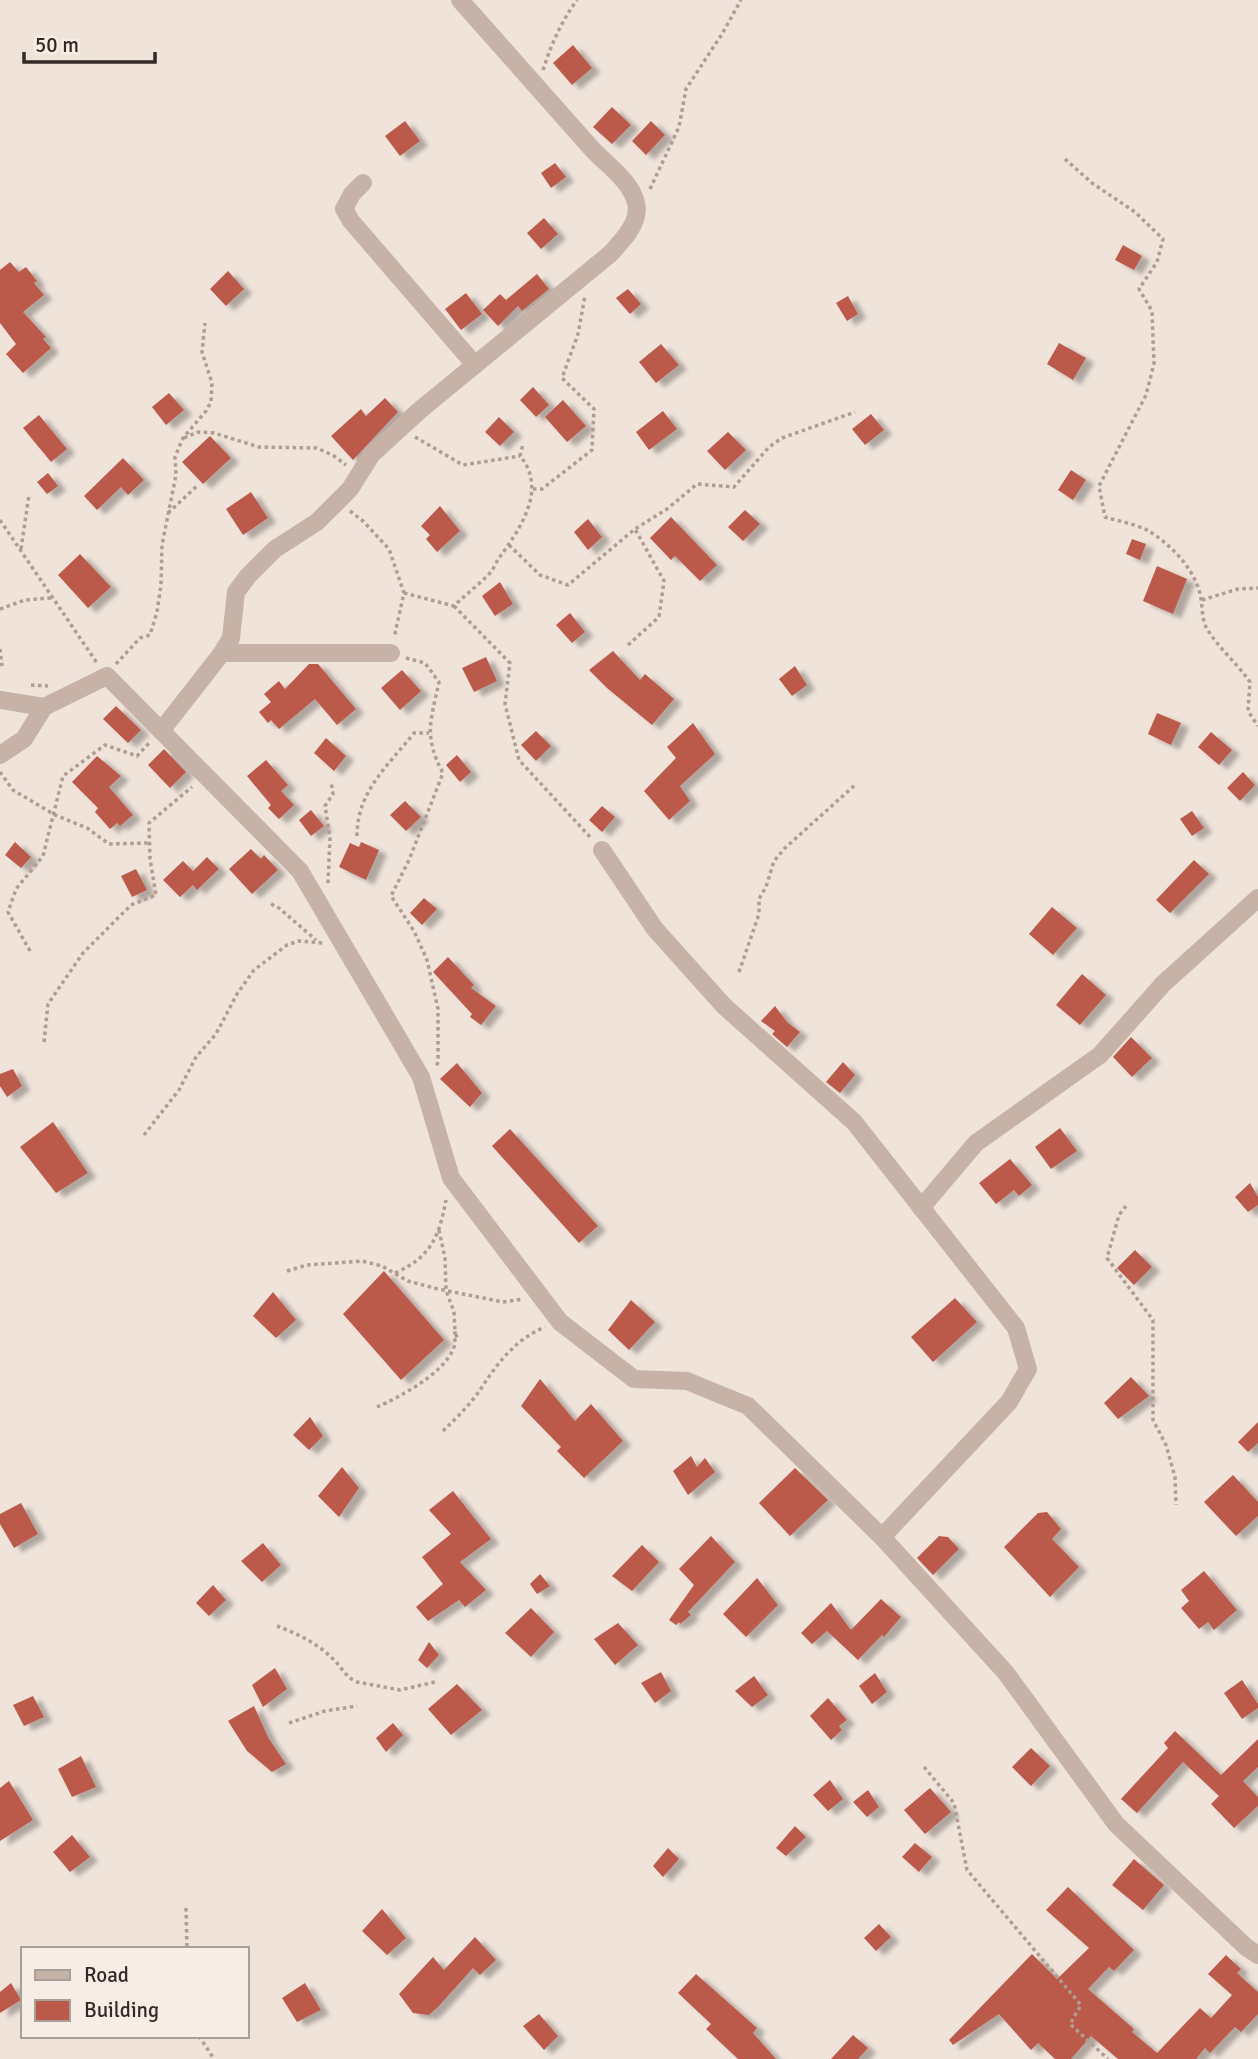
<svg xmlns="http://www.w3.org/2000/svg" width="1258" height="2059" font-family="Signika,sans-serif">
  <style>
    .building { fill: #bb5a4b; filter: url(#shadow) }
    .lines { fill: none; stroke-linecap: round; stroke-linejoin: round }
    .path { stroke: #b19c91; stroke-width: 3.5; stroke-dasharray: 3.5 3.5; stroke-linecap: butt }
    .street { stroke: #c6b2a7; stroke-width: 18 }
  </style>
  <defs>
    <filter id="shadow"><feDropShadow dx="8" dy="4.5" stdDeviation="2" flood-color="#0004"/></filter>
  </defs>
  <rect width="100%" height="100%" fill="#efe3da"/>
  <g class="building">
    <path d="M573,45L592,68L572,85L553,63Z"/>
    <path d="M612,107L631,125L612,144L593,127Z"/>
    <path d="M405,121L420,141L400,156L385,136Z"/>
    <path d="M651,121L665,135L646,155L632,141Z"/>
    <path d="M555,163L566,177L551,188L541,173Z"/>
    <path d="M544,218L558,234L541,249L527,233Z"/>
    <path d="M1123,245L1142,256L1134,270L1115,260Z"/>
    <path d="M10,262L19,272L26,267L37,281L34,283L44,295L23,312L46,337L43,339L51,348L23,373L6,354L16,344L0,323V270Z"/>
    <path d="M228,271L244,289L226,306L210,289Z"/>
    <path d="M537,274L549,289L522,311L518,306L498,326L483,310L500,294L506,300Z"/>
    <path d="M628,289L641,304L630,314L616,298Z"/>
    <path d="M466,293L482,314L461,330L445,309Z"/>
    <path d="M848,296L858,314L847,321L836,303Z"/>
    <path d="M1059,343L1086,358L1073,380L1047,364Z"/>
    <path d="M661,344L679,365L656,383L639,362Z"/>
    <path d="M533,387L549,405L536,417L520,400Z"/>
    <path d="M169,393L184,410L166,425L152,407Z"/>
    <path d="M385,398L398,412L353,460L331,436L361,409L366,416Z"/>
    <path d="M563,400L586,426L567,442L545,417Z"/>
    <path d="M663,411L677,429L649,450L636,432Z"/>
    <path d="M871,414L884,430L865,445L852,429Z"/>
    <path d="M39,415L67,449L51,462L23,428Z"/>
    <path d="M499,417L514,432L500,446L485,432Z"/>
    <path d="M728,432L746,450L725,470L707,451Z"/>
    <path d="M210,436L231,458L203,484L182,462Z"/>
    <path d="M123,458L144,480L128,495L121,487L97,510L84,496Z"/>
    <path d="M1071,470L1086,480L1073,500L1058,490Z"/>
    <path d="M48,473L58,486L47,494L37,482Z"/>
    <path d="M251,492L268,518L243,535L226,509Z"/>
    <path d="M440,506L460,531L437,552L426,539L430,535L421,526Z"/>
    <path d="M745,510L760,524L743,541L728,527Z"/>
    <path d="M671,517L717,565L700,581L675,556L671,560L650,538Z"/>
    <path d="M588,519L602,537L588,550L574,532Z"/>
    <path d="M1132,539L1146,544L1140,560L1126,554Z"/>
    <path d="M80,554L111,587L88,608L58,575Z"/>
    <path d="M1157,566L1187,579L1173,614L1143,601Z"/>
    <path d="M500,582L513,604L495,616L482,596Z"/>
    <path d="M570,613L585,632L572,643L556,625Z"/>
    <path d="M613,651L640,680L645,674L674,699L652,725L607,688L589,670Z"/>
    <path d="M486,657L497,681L474,692L462,668Z"/>
    <path d="M309,664H318L356,709L337,725L315,699L279,729L271,720L268,723L259,712L271,702L264,694L279,681L285,689Z"/>
    <path d="M795,666L807,685L792,696L779,679Z"/>
    <path d="M402,670L421,691L400,710L381,688Z"/>
    <path d="M116,706L141,730L128,743L103,719Z"/>
    <path d="M1157,713L1181,723L1171,745L1148,734Z"/>
    <path d="M693,723L715,754L680,786L690,801L669,820L644,791L676,758L667,747Z"/>
    <path d="M536,731L551,746L536,761L521,745Z"/>
    <path d="M1211,732L1232,750L1219,765L1198,747Z"/>
    <path d="M326,738L346,756L334,771L314,753Z"/>
    <path d="M164,749L186,772L170,788L148,765Z"/>
    <path d="M457,755L471,772L460,782L446,765Z"/>
    <path d="M97,756L121,776L109,787L133,815L120,826L117,823L110,829L95,812L98,808L72,782Z"/>
    <path d="M266,760L288,785L281,791L294,805L279,819L268,808L271,805L247,776Z"/>
    <path d="M1243,772L1255,785L1240,801L1227,788Z"/>
    <path d="M405,801L421,817L406,831L390,815Z"/>
    <path d="M602,806L615,817L602,832L589,820Z"/>
    <path d="M311,810L324,826L311,836L299,820Z"/>
    <path d="M1192,811L1204,828L1192,836L1180,819Z"/>
    <path d="M15,842L31,857L21,868L5,855Z"/>
    <path d="M361,842L379,850L366,880L339,867L350,843L359,847Z"/>
    <path d="M251,849L261,859L264,855L278,870L252,894L229,869Z"/>
    <path d="M207,857L219,869L197,890L193,885L180,897L163,880L183,861L193,871Z"/>
    <path d="M1194,860L1209,874L1170,913L1156,900Z"/>
    <path d="M136,869L147,890L132,897L121,876Z"/>
    <path d="M424,898L437,909L422,925L410,913Z"/>
    <path d="M1052,907L1077,928L1053,955L1029,934Z"/>
    <path d="M448,957L474,985L471,988L496,1006L481,1025L470,1017L472,1014L433,972Z"/>
    <path d="M1082,974L1106,995L1080,1025L1056,1005Z"/>
    <path d="M775,1006L787,1022L800,1032L787,1047L772,1034L775,1031L761,1021Z"/>
    <path d="M1131,1037L1152,1058L1132,1077L1113,1057Z"/>
    <path d="M843,1062L855,1075L840,1093L826,1082Z"/>
    <path d="M457,1063L482,1093L470,1107L440,1079Z"/>
    <path d="M13,1069L22,1086L7,1097L0,1086V1074Z"/>
    <path d="M53,1122L88,1173L56,1193L20,1147Z"/>
    <path d="M1060,1128L1077,1151L1051,1169L1035,1147Z"/>
    <path d="M510,1129L598,1226L579,1243L492,1146Z"/>
    <path d="M1010,1159L1032,1185L1019,1196L1014,1190L996,1204L979,1183Z"/>
    <path d="M1250,1183L1258,1197V1205L1248,1212L1235,1197Z"/>
    <path d="M1135,1250L1152,1267L1134,1285L1117,1268Z"/>
    <path d="M384,1271L444,1340L401,1380L343,1314Z"/>
    <path d="M273,1292L296,1320L276,1338L253,1316Z"/>
    <path d="M955,1298L977,1322L933,1362L911,1337Z"/>
    <path d="M631,1300L655,1322L629,1350L608,1330Z"/>
    <path d="M1131,1377L1149,1396L1118,1419L1104,1403Z"/>
    <path d="M540,1379L575,1421L591,1404L623,1441L584,1478L557,1451L561,1447L521,1406Z"/>
    <path d="M310,1417L323,1436L309,1450L293,1435Z"/>
    <path d="M1258,1422V1443L1248,1452L1238,1442Z"/>
    <path d="M691,1456L697,1467L705,1458L715,1472L688,1495L673,1471Z"/>
    <path d="M342,1467L359,1488L339,1517L318,1496Z"/>
    <path d="M795,1468L828,1500L790,1536L759,1503Z"/>
    <path d="M1233,1475L1258,1502V1516L1236,1536L1204,1502Z"/>
    <path d="M453,1491L491,1539L460,1562L486,1590L465,1607L459,1600L428,1621L416,1607L443,1584L422,1557L451,1534L429,1510Z"/>
    <path d="M21,1503L38,1534L14,1548L0,1524V1514Z"/>
    <path d="M1047,1512L1061,1529L1052,1539L1079,1567L1050,1597L1004,1547L1038,1513Z"/>
    <path d="M711,1536L735,1562L688,1612L691,1615L680,1624L679,1622L676,1625L669,1620L694,1585L679,1569Z"/>
    <path d="M939,1536L948,1537L959,1549L933,1575L917,1558Z"/>
    <path d="M263,1543L281,1565L262,1582L241,1561Z"/>
    <path d="M642,1545L659,1562L632,1591L612,1576Z"/>
    <path d="M1204,1571L1237,1610L1214,1630L1208,1622L1199,1629L1181,1608L1189,1601L1181,1590Z"/>
    <path d="M540,1574L550,1586L537,1594L530,1584Z"/>
    <path d="M757,1578L778,1605L746,1637L723,1614Z"/>
    <path d="M213,1585L226,1600L209,1616L196,1603Z"/>
    <path d="M881,1599L901,1617L884,1637L882,1635L858,1660L827,1631L812,1644L801,1633L831,1603L851,1630Z"/>
    <path d="M531,1608L554,1632L531,1657L505,1633Z"/>
    <path d="M618,1623L638,1645L615,1665L594,1639Z"/>
    <path d="M429,1642L439,1655L427,1668L418,1660Z"/>
    <path d="M275,1668L287,1689L263,1707L252,1685Z"/>
    <path d="M661,1672L671,1691L655,1703L641,1683Z"/>
    <path d="M875,1673L887,1692L872,1704L859,1686Z"/>
    <path d="M754,1676L768,1695L752,1707L735,1691Z"/>
    <path d="M1242,1680L1258,1704V1708L1242,1719L1224,1693Z"/>
    <path d="M457,1684L482,1710L451,1735L428,1709Z"/>
    <path d="M33,1696L44,1717L24,1726L13,1705Z"/>
    <path d="M828,1698L847,1720L839,1726L842,1730L831,1740L810,1716Z"/>
    <path d="M254,1706L269,1739L286,1764L272,1772L247,1751L228,1721Z"/>
    <path d="M393,1723L403,1735L386,1752L376,1738Z"/>
    <path d="M1175,1731L1221,1775L1258,1739V1767L1243,1781L1258,1797V1806L1234,1828L1211,1804L1219,1796L1183,1762L1137,1813L1121,1799L1168,1748L1164,1743Z"/>
    <path d="M1031,1748L1050,1766L1031,1786L1012,1767Z"/>
    <path d="M81,1756L96,1787L72,1797L58,1769Z"/>
    <path d="M830,1780L843,1799L828,1811L813,1795Z"/>
    <path d="M9,1781L33,1820L0,1841V1788Z"/>
    <path d="M930,1788L951,1812L925,1834L904,1810Z"/>
    <path d="M868,1790L879,1807L867,1817L853,1802Z"/>
    <path d="M795,1826L806,1837L786,1856L776,1848Z"/>
    <path d="M72,1835L90,1857L70,1872L53,1852Z"/>
    <path d="M915,1843L932,1857L919,1872L902,1857Z"/>
    <path d="M668,1848L679,1859L663,1877L653,1866Z"/>
    <path d="M1134,1859L1164,1885L1143,1910L1112,1885Z"/>
    <path d="M1068,1887L1134,1950L1114,1971L1109,1967L1088,1989L1134,2029L1132,2032L1157,2053L1200,2008L1211,2018L1232,1995L1208,1974L1226,1955L1241,1969L1237,1973L1258,1992V2014L1241,2032L1235,2027L1210,2053L1205,2048L1196,2059H1118L1091,2036L1071,2059H1055L1038,2043L1031,2050L999,2014L953,2045L949,2040L1032,1954L1057,1979L1089,1948L1046,1910Z"/>
    <path d="M382,1909L406,1938L387,1955L362,1931Z"/>
    <path d="M879,1924L891,1937L876,1951L864,1938Z"/>
    <path d="M475,1937L496,1960L480,1975L473,1968L438,2007L429,2015L413,2013L399,1994L433,1957L444,1970Z"/>
    <path d="M696,1974L757,2028L753,2033L776,2059H738L706,2029L711,2024L678,1993Z"/>
    <path d="M11,1983L21,2000L0,2013V1992Z"/>
    <path d="M305,1983L321,2010L297,2022L282,1998Z"/>
    <path d="M539,2014L558,2036L544,2050L523,2026Z"/>
    <path d="M853,2035L868,2048L858,2059H831Z"/>
  </g>
  <g class="lines">
    <g class="path">
      <path d="M543,70C551,45 561,22 577,0"/>
      <path d="M1065,159L1092,183L1135,212L1163,239L1157,262L1139,289L1152,311L1154,364L1146,395L1099,486L1105,517C1118,521 1135,524 1147,530C1169,543 1191,565 1199,590C1203,602 1201,617 1206,627C1218,648 1237,663 1250,682L1248,711L1258,726"/>
      <path d="M650,189L679,127L686,89L722,34L741,0"/>
      <path d="M415,437L463,465L520,456"/>
      <path d="M184,438L198,432L214,433L259,447L317,448L334,456L346,465"/>
      <path d="M533,489H542L592,450L594,409L562,378L578,334L585,296"/>
      <path d="M350,511L363,521L389,549L404,593L394,638"/>
      <path d="M168,513L197,486"/>
      <path d="M0,520L97,663"/>
      <path d="M509,545L540,575L568,585L635,529L667,509L697,484L734,487L769,447L782,438L855,412"/>
      <path d="M21,549L29,495"/>
      <path d="M404,593L454,606C466,594 480,584 491,572C494,568 496,562 499,558C520,529 548,489 520,456L523,444"/>
      <path d="M1202,600L1238,589L1258,588"/>
      <path d="M454,606L510,663L505,704L519,760L591,838"/>
      <path d="M0,609L25,600L52,598"/>
      <path d="M628,645L659,617L664,581L635,529"/>
      <path d="M0,649L2,666"/>
      <path d="M406,658L425,663L439,682C431,720 423,736 443,773L409,860L391,896L414,931L427,960L438,1009V1062L436,1067"/>
      <path d="M116,664L140,638L150,635L157,612L161,585L162,545L176,475L175,457L183,438L206,411L211,402L212,383L202,352L205,323"/>
      <path d="M31,685L48,686"/>
      <path d="M0,772L13,790L55,815L87,828L109,844L149,843"/>
      <path d="M357,836C357,791 388,766 414,733H429"/>
      <path d="M328,883L330,838L325,806L333,794L331,781"/>
      <path d="M271,904L279,908L316,940"/>
      <path d="M30,951L8,912L16,889L43,856L63,776L105,745L137,756L150,742"/>
      <path d="M739,972L759,914V899L766,887L774,861L785,848L855,785"/>
      <path d="M44,1042L48,1004L83,953L131,905L156,895L150,859L149,823L192,787"/>
      <path d="M144,1135L179,1090L196,1057L216,1034L237,994L254,970L287,945L298,941L323,943"/>
      <path d="M1126,1206L1119,1215L1107,1258L1153,1320V1420L1166,1445L1175,1477L1176,1505"/>
      <path d="M439,1230L445,1258L446,1290L454,1312L455,1331"/>
      <path d="M287,1271L307,1265L362,1261L382,1266L408,1281L438,1289L503,1302L523,1299"/>
      <path d="M395,1273C431,1257 439,1237 446,1200"/>
      <path d="M377,1407C400,1397 445,1373 454,1347C455,1343 455,1336 455,1331L457,1338"/>
      <path d="M443,1431C456,1418 470,1405 480,1390C497,1364 514,1340 545,1327"/>
      <path d="M277,1626C296,1633 317,1643 332,1658C341,1666 345,1677 357,1682L400,1690L435,1682"/>
      <path d="M289,1723L325,1711L357,1706"/>
      <path d="M924,1767L954,1803L967,1870L1081,2005L1070,2024L1108,2059"/>
      <path d="M186,1908L187,1949"/>
      <path d="M199,2036L214,2059"/>
    </g>
    <g class="street">
      <path d="M363,183L352,194L344,209L351,221L475,365"/>
      <path d="M222,653H391"/>
      <path d="M0,700L44,707L107,676L300,871L421,1077L451,1178L560,1322L634,1379L687,1381L748,1406L882,1537L1006,1673L1116,1824L1246,1947L1258,1955"/>
      <path d="M161,731L222,653L231,638L236,592L248,576L275,549L317,522L350,489L372,454L420,410L610,254C622,241 641,222 636,203C631,181 607,165 592,149C548,100 504,50 460,0"/>
      <path d="M0,755L24,739L44,707"/>
      <path d="M602,850L655,929L724,1006L854,1122L1016,1328L1028,1369L1009,1402L882,1537"/>
      <path d="M921,1208L976,1143L1100,1055L1163,984L1258,898"/>
    </g>
  </g>
  <rect x="21" y="1947" width="228" height="91" fill="#f7ede5" stroke="#a99f99" stroke-width="2"/>
  <rect x="35" y="1970" width="35" height="10" fill="#c6b2a7" stroke="#a99f99" stroke-width="2"/>
  <text x="84" y="1982" font-size="21" fill="#332927">Road</text>
  <rect x="35" y="2000" width="35" height="21" fill="#bb5a4b" stroke="#a99f99" stroke-width="2"/>
  <text x="84" y="2017" font-size="21" fill="#332927">Building</text>
  <path d="M24 52v10h131v-10" fill="none" stroke="#332927" stroke-width="3.5"/>
  <text x="35" y="52" font-size="21" fill="#332927" stroke="#f7ede5" stroke-width="5" paint-order="stroke">50 m</text>
</svg>
